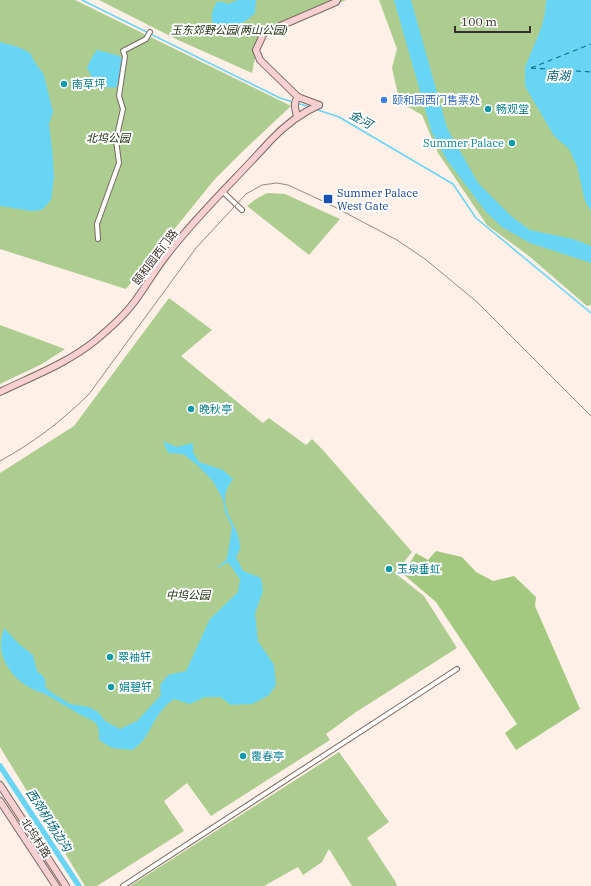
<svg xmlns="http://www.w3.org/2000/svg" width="591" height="886" font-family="'IBM Plex Serif','Noto Sans SC',serif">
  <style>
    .green { fill: #accd8f }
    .forest { fill: #a2c97f }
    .water { fill: #68d5f4 }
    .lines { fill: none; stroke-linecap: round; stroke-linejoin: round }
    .stream { stroke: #68d5f4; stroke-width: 1.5 }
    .canal { stroke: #68d5f4; stroke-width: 5.5 }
    .ferry { stroke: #006176; stroke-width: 1; stroke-dasharray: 5 4; stroke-linecap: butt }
    .street-casing { stroke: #796961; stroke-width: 6 }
    .secondary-casing { stroke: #796961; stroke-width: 8 }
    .street { stroke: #fff; stroke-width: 4 }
    .secondary { stroke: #f8d0d1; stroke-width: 6 }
    .tram { stroke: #948a84; stroke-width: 1 }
    .culture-dot { fill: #0f9aa8; stroke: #fff; stroke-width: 1.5 }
    .shop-dot { fill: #3f7fe0; stroke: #fff; stroke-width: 1.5 }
    .transit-dot { fill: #1a4fb4; stroke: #fff; stroke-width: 1.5 }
    .labels { text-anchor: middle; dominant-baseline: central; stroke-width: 4; stroke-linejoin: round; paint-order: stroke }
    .park-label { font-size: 11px; font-style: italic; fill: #203011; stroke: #fff }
    .culture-label { font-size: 11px; fill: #0d838f; stroke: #fff; text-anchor: start }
    .shop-label { font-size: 11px; fill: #366cbe; stroke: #fff; text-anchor: start }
    .transit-label { font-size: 11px; fill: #164399; stroke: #fff; text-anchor: start }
    .street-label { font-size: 11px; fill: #362f2b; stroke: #fff }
    .water-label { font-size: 12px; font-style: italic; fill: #006176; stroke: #fff }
  </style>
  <rect width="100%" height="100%" fill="#feefe7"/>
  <g class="green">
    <path d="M0,0H75L291,106L243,151L214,180L126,289L0,249Z"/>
    <path d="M99,0H346L259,38L252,73L178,40Z"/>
    <path d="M379,0H591V305L587,306L529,256L487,225L438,153L422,115L403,104L399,99L392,68L397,49Z"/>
    <path d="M267,193L285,194L340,219L309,255L247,206L256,199Z"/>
    <path d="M169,298L212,330L181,356L263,423L269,418L306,445L312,439L322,449L412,552L395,573L424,596L457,648L356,712L326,734L330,740L211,816L187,783L164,801L184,831L97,886H85L0,747V473L74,426Z"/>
    <path d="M0,325L65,349L42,364L0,384Z"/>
    <path d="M339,752L389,822L367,838L395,881L397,886H352L329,849L322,862L303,875L298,867L264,886H130Z"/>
  </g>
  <path class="forest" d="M436,551L462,557L476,572L493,581L514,576L536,597L535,606L580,709L516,750L505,733L517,724L436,602L403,574L416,553L428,560Z"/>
  <g class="water">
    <path d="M238,0H256L255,13C247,22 238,24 229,30L217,26L212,22C211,14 213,8 217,2H223L228,4Z"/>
    <path d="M394,0H411L447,128L478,183L511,216L530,230L573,239L591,246V263L530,243L502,227L486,212L447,160L432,133Z"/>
    <path d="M546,0H591V211L585,201L577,166L569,149L554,136L525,86V67L541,29L545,13Z"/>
    <path d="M0,42L15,46L25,50L31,54L34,61L44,75L53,112L49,124L52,148L54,177L51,200L42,210L31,211L0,206Z"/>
    <path d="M97,50L120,56L122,60L117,87C101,90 92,81 87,67L94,54Z"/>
    <path d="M163,441L176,447L193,443V452L199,462L223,470L233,479C211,508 241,522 240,549C239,551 237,555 236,557L243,571L261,578L263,591L255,613L258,641L274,665L276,685L269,695L252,704L231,705L220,697H205L190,704L174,699C157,711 155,723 144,739C141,743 136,747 133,750L112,748L99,740C100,720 94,722 79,714C68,708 58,701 47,695C41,692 33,690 27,686C13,678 0,660 1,643C1,638 3,633 4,628L18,643L33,655L37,671C43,676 47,678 45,687L51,692L70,704L89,707L98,712L105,721L120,729L137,721L161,695L160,685L168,675L186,671L210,619L238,592L240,579L228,562L218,568H217L227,559L232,527L225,512L223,500L213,481L196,464L183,454L168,453Z"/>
  </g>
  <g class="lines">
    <g class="stream">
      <path d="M82,0L280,98L293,102"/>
      <path d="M296,103L310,107"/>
      <path d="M315,109L339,117L453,184L476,218L591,313"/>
    </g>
    <path class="canal" d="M0,766L79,886"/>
    <g class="ferry">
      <path d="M531,68L591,44"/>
      <path d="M531,68L591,72"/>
    </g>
    <defs>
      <g id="street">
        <path d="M223,192L242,210"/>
        <path d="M98,239L97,224L119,163L116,140L123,109L119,96L125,56L123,51L146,39L150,32"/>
        <path d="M123,886L457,669"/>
      </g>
      <g id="secondary">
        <path d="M319,105L298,97L260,60L256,50L264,33L336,2L337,0"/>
        <path d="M297,116C295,108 293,103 298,97"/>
        <path d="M0,392C33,376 68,363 96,340C110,328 124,316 135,301C146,286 155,270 166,256C197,215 236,179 270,141C285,125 299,114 319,105"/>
        <path d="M0,785L66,886"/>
        <path d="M0,801L56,886"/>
      </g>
    </defs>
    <use href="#street" class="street-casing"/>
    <use href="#secondary" class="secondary-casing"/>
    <use href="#street" class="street"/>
    <use href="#secondary" class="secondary"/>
    <path class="tram" d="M0,461C33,443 62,421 89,394L196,248L246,194L262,185L277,183L288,185L327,203L397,240L425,259L477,302L591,416"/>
  </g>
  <g class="culture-dot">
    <circle cx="64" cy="84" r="4"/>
    <circle cx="488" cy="109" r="4"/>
    <circle cx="512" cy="143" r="4"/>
    <circle cx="191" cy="409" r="4"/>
    <circle cx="389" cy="569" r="4"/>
    <circle cx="110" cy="657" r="4"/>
    <circle cx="111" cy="687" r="4"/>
    <circle cx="243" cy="756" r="4"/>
  </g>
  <circle class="shop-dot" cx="384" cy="100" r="4"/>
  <rect class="transit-dot" x="323" y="194" width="10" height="10" rx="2"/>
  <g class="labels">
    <g class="park-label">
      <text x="229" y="30">玉东郊野公园(两山公园)</text>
      <text x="108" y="138">北坞公园</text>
      <text x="188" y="595">中坞公园</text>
    </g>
    <g class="culture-label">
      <text x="72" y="84">南草坪</text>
      <text x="496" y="109">畅观堂</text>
      <text x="504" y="143" text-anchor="end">Summer Palace</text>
      <text x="199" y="409">晚秋亭</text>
      <text x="397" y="569">玉泉垂虹</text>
      <text x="118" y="657">翠袖轩</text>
      <text x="119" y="687">娟碧轩</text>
      <text x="251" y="756">覆春亭</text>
    </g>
    <g class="shop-label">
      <text x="392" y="100">颐和园西门售票处</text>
    </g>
    <g class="transit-label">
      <text x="337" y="193">Summer Palace<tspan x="337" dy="13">West Gate</tspan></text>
    </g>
    <g class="street-label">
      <text transform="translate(155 257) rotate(-53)">颐和园西门路</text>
      <text transform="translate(36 838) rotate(57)">北坞村路</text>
    </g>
    <g class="water-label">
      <text x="558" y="75">南湖</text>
      <text transform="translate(361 119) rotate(30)">金河</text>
      <text transform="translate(49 820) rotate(57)">西郊机场边沟</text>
    </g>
  </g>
  <path d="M455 26v6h75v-6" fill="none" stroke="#362f2b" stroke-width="2"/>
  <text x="461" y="26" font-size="12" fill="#362f2b" stroke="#ffffff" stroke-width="3" paint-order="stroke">100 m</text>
</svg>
